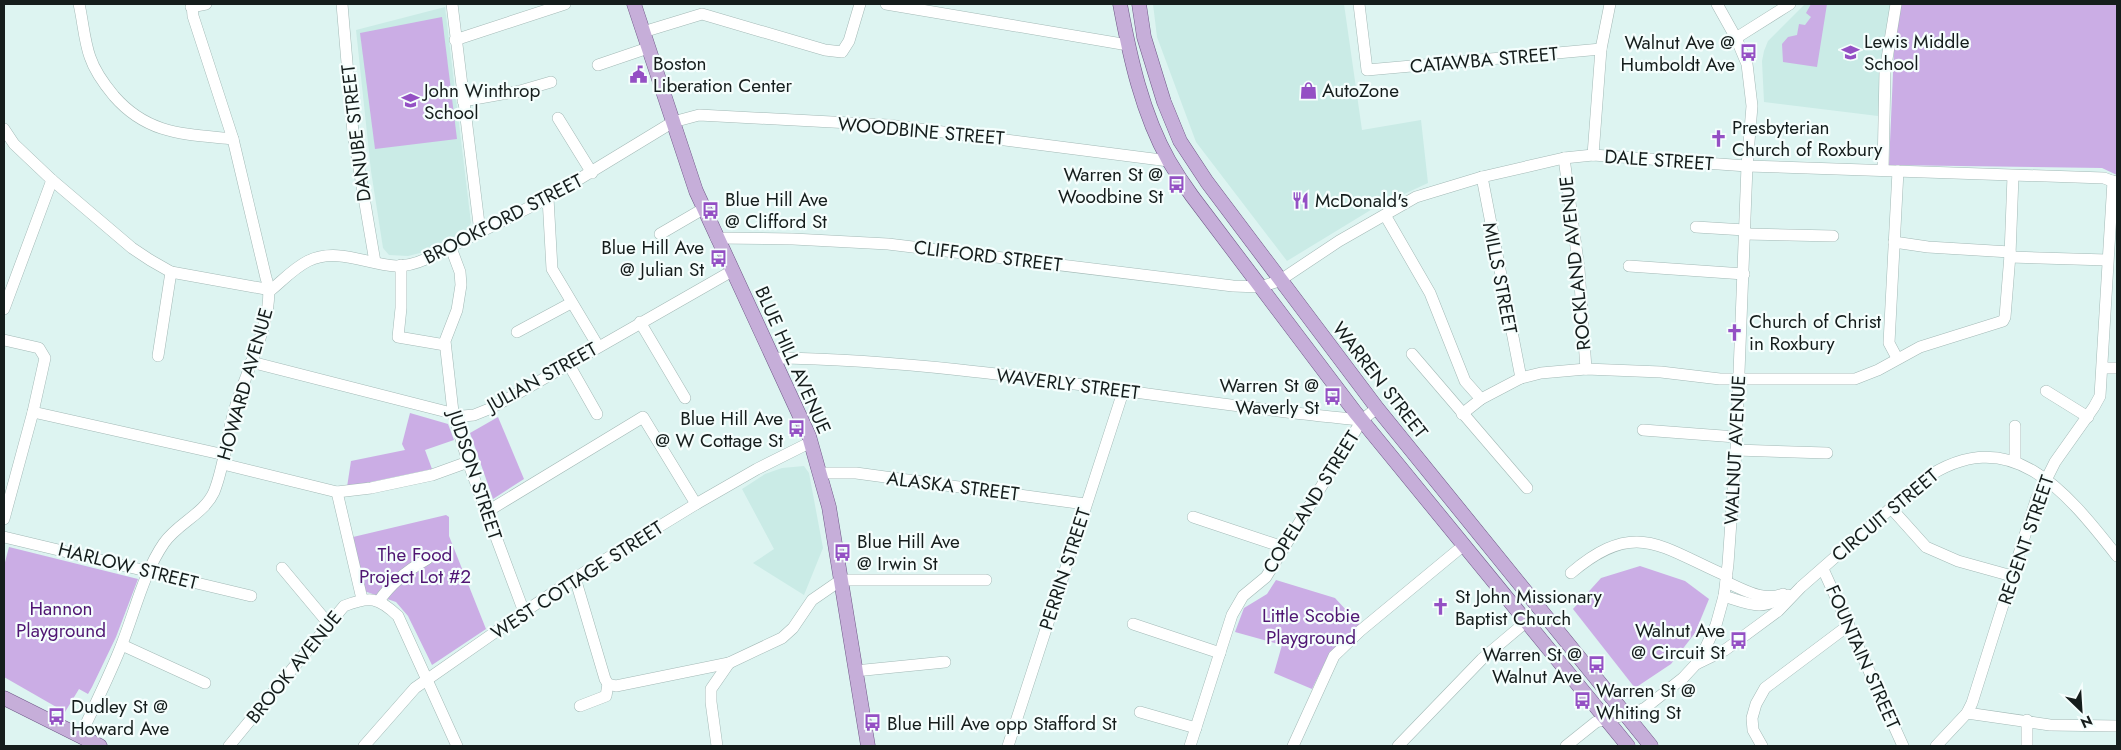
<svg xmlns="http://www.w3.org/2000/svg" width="2121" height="750" font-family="Jost,sans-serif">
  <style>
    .built { fill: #caebe6 }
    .green { fill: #cbade5 }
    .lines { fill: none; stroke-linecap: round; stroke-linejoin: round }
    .minor-casing { stroke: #a3b9b6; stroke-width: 12 }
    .major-casing { stroke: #6f5887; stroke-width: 15 }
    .minor { stroke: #fff; stroke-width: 11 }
    .major { stroke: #c6aed9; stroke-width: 14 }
    .labels { text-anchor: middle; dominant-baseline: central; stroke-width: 4.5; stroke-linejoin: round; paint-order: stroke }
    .poi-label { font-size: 19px; fill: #151d1c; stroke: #f5fefd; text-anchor: start }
    .street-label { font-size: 19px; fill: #151d1c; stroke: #f5fefd }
    .park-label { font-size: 19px; fill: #501673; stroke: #f5fefd }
  </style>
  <rect width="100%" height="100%" fill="#ddf4f1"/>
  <g class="built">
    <path d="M1153,4H1344L1362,130L1421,120L1428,183L1374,208L1287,261L1196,142L1157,37Z"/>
    <path d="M1805,4H1891L1880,81L1878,116L1764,102L1762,61L1764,51L1768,41Z"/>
    <path d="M445,7L471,223L466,231L424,252L408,256L389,255L383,248L371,171L356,30Z"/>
    <path d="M804,466L809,473L823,548L804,595L753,563L774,549L742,489L765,474L782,468Z"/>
  </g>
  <g class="green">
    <path d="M1811,4H1827L1817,67L1783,62L1782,44L1788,37L1797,35L1799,24L1805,25L1811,17L1806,13Z"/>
    <path d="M1896,4H2117V175L2102,168L1889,165Z"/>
    <path d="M442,17L457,139L375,149L360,33Z"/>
    <path d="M410,413L448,424L454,440L425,450L432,469L347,487L351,461L405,450L402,444Z"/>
    <path d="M498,417L524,479L493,499L470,433Z"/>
    <path d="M446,515L449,517V536L486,629L432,665L408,616L396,602L364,591L353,537Z"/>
    <path d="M9,547L138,579L116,637L92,687L88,694L79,689L65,712L4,677V566Z"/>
    <path d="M1640,566L1685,581L1709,599L1695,633L1671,664L1635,688L1573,609L1601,578Z"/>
    <path d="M1276,580L1335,598L1360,625L1328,656L1312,689L1274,673L1282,645L1235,632L1244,608L1267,594Z"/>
  </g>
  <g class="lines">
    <defs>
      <g id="minor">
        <path d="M79,4C83,21 84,40 90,57C95,72 104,84 114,96C148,135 185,134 233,139"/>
        <path d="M342,4L353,133L375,262"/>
        <path d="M452,4L480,232"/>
        <path d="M886,4L1128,45"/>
        <path d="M1359,4L1367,70L1601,49"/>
        <path d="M191,7L206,4"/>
        <path d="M643,32L702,14L825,50L842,52L849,41L860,4"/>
        <path d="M1736,38L1790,4"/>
        <path d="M455,40L565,4"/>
        <path d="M598,65L648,48"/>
        <path d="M463,101L520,91L551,82"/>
        <path d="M558,118L592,173"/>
        <path d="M4,129L14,144L52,180L132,248L150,260L171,272L271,290C283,280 294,268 308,261C337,247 366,264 396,266C407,266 417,263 426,259L548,198L673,122L699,115L888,125L1169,161"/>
        <path d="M1593,155L1601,49L1610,4"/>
        <path d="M1564,158L1579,269L1586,369"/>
        <path d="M1883,170L1885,71L1896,4"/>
        <path d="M1482,177L1521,378"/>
        <path d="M548,198L552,269L598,346"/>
        <path d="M1385,215L1430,293L1465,381L1481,399"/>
        <path d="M1696,227L1745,230"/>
        <path d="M660,234L703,209"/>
        <path d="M1745,234L1833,236"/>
        <path d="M716,238L793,239L888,244L1233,286L1260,287L1279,281L1339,241L1416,197L1482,177L1564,158L1593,155L1747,166L2104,178L2117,183"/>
        <path d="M1894,242L1928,247L2010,252"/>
        <path d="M451,248L460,272L461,285L457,310L445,341L453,412L468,462L524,612"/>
        <path d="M2010,257L2107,260"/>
        <path d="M401,265V308L398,337L445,345"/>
        <path d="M1629,266L1744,274"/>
        <path d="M4,309L52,180"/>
        <path d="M640,322L685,398"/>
        <path d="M517,332L571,303"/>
        <path d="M4,340L39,348L45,358L33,412L4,519"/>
        <path d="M1412,354L1527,488"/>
        <path d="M158,356L171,272"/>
        <path d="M773,358C971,360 1166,402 1362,420"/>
        <path d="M1897,358L1889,343L1898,171"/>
        <path d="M251,362L463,416L474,415L489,409L522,391L732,271"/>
        <path d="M568,363L597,414"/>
        <path d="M2103,368H2117"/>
        <path d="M2046,391L2088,417"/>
        <path d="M33,412L225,455"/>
        <path d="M1462,414L1481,399L1521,378L1541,373L1586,369L1661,372L1720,379H1855L1878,370L1920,347L2003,321L2005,317L2010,255L2013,176"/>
        <path d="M2015,426V460"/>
        <path d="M1643,430L1736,437"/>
        <path d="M1736,450L1827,453"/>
        <path d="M223,464L337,492L371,488L432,475L468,462"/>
        <path d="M821,473H856L1085,504"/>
        <path d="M337,492L362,599"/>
        <path d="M1891,508L1926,547L1958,561L2012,576"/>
        <path d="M488,511L643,417L696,504"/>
        <path d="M1193,517L1283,547"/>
        <path d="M4,537L251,596"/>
        <path d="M282,568L328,623"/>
        <path d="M1823,569L1903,746"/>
        <path d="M1571,573C1636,518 1660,547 1727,576"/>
        <path d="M575,578L605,679L608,684L616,686L729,663L782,638L793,628L812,600L841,580H986"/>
        <path d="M1726,582C1745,590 1763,602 1783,594"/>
        <path d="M1724,596C1752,605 1761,611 1788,595"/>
        <path d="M379,601C391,583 408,570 427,559"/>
        <path d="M1133,624L1220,653"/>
        <path d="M122,645L205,683"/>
        <path d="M1696,664L1725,650L1778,611L1801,587L1923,480C2009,420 2065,490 2117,556"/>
        <path d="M855,671L945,662"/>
        <path d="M580,706L606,696L608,684"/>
        <path d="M1140,712L1196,728"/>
        <path d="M1967,713L2050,725L2117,726"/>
        <path d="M80,737C94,706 110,675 122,644C135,611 144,572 164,543C178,523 204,514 214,492C224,467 226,440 233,415C242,379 279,311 266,278L233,139L193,16L192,4"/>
        <path d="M229,746L344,606C370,596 378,597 398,616L457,746"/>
        <path d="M364,746L415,688L524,612L575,578L696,504L757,469L811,442"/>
        <path d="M717,746L711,702V689L729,663"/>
        <path d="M1008,746L1123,392"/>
        <path d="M1190,746L1232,615L1243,596L1266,577L1362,420L1377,408"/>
        <path d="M1293,746L1334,656L1360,631L1464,545"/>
        <path d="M1398,746L1482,659L1527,621"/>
        <path d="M1566,746L1596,722L1634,713L1645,708L1683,678L1696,664L1704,651L1716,625L1724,596L1728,564L1736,450L1747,166L1752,106L1747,64L1736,38L1717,4"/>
        <path d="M1762,746L1753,730L1752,718L1756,704L1765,688L1849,625"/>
        <path d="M1936,746L1967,713L1972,703L2036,500L2055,462L2094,407L2100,396L2113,181"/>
        <path d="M2027,746V720"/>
      </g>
      <g id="major">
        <path d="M634,4L696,191L809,436L829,507L868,746"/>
        <path d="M1120,4C1130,57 1142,113 1169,161C1176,173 1184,185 1192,196L1355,412L1628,746"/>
        <path d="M1139,4L1144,37L1164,102L1180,141L1207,182L1377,408L1651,746"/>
        <path d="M4,698L100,746"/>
      </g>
    </defs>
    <use href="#minor" class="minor-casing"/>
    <use href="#major" class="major-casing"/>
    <use href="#minor" class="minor"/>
    <use href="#major" class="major"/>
  </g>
  <defs>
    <symbol id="school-bare" viewBox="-9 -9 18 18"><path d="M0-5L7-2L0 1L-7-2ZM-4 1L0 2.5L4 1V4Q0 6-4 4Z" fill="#9450c4" stroke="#f5fefd" stroke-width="2.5" paint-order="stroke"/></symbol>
    <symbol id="bus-bare" viewBox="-9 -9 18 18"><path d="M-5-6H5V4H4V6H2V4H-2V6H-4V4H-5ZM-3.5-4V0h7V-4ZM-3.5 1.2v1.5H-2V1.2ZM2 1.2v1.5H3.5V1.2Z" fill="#9450c4" stroke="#f5fefd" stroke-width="2.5" paint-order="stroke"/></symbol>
    <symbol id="civic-bare" viewBox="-9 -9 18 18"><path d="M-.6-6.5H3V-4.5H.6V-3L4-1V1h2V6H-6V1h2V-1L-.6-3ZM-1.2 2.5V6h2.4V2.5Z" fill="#9450c4" stroke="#f5fefd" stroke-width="2.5" paint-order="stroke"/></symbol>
    <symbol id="shop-bare" viewBox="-9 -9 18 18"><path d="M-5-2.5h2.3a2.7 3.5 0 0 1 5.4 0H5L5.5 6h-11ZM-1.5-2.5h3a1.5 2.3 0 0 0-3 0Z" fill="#9450c4" stroke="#f5fefd" stroke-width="2.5" paint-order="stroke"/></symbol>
    <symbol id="church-bare" viewBox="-9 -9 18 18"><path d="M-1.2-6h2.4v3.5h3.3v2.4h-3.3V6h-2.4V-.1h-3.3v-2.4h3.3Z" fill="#9450c4" stroke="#f5fefd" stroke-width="2.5" paint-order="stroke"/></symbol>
    <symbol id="restaurant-bare" viewBox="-9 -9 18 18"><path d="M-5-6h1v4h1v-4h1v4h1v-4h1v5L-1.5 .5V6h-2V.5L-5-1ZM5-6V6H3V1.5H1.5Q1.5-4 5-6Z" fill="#9450c4" stroke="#f5fefd" stroke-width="2.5" paint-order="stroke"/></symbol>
  </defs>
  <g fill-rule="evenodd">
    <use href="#school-bare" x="1838" y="40" width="25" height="25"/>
    <use href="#bus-bare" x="1736" y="40" width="25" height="25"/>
    <use href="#civic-bare" x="626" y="62" width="25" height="25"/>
    <use href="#shop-bare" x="1296" y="78" width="25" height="25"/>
    <use href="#school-bare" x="398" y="88" width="25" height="25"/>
    <use href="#church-bare" x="1706" y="126" width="25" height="25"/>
    <use href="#bus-bare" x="1164" y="172" width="25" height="25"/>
    <use href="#restaurant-bare" x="1288" y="188" width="25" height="25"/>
    <use href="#bus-bare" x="698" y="198" width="25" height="25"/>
    <use href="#bus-bare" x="706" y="246" width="25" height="25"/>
    <use href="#church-bare" x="1722" y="320" width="25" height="25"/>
    <use href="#bus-bare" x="1320" y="384" width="25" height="25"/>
    <use href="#bus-bare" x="784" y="416" width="25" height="25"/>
    <use href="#bus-bare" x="830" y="540" width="25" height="25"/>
    <use href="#church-bare" x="1428" y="594" width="25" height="25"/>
    <use href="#bus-bare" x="1726" y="628" width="25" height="25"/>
    <use href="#bus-bare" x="1584" y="652" width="25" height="25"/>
    <use href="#bus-bare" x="1570" y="688" width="25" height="25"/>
    <use href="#bus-bare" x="44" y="704" width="25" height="25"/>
    <use href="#bus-bare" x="860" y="710" width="25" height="25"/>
  </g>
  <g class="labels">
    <g class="poi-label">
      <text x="1864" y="41">Lewis Middle<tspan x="1864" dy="22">School</tspan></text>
      <text x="1735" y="42" text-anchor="end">Walnut Ave @<tspan x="1735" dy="22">Humboldt Ave</tspan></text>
      <text x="653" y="63">Boston<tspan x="653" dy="22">Liberation Center</tspan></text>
      <text x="424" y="90">John Winthrop<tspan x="424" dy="22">School</tspan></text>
      <text x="1322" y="90">AutoZone</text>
      <text x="1732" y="127">Presbyterian<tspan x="1732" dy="22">Church of Roxbury</tspan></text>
      <text x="1163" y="174" text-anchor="end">Warren St @<tspan x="1163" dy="22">Woodbine St</tspan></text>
      <text x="725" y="199">Blue Hill Ave<tspan x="725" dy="22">@ Clifford St</tspan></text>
      <text x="1315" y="200">McDonald's</text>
      <text x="704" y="247" text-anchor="end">Blue Hill Ave<tspan x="704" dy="22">@ Julian St</tspan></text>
      <text x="1749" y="321">Church of Christ<tspan x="1749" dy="22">in Roxbury</tspan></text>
      <text x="1319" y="385" text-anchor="end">Warren St @<tspan x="1319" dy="22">Waverly St</tspan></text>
      <text x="783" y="418" text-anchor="end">Blue Hill Ave<tspan x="783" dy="22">@ W Cottage St</tspan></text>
      <text x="857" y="541">Blue Hill Ave<tspan x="857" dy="22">@ Irwin St</tspan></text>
      <text x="1455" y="596">St John Missionary<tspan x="1455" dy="22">Baptist Church</tspan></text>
      <text x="1725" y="630" text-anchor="end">Walnut Ave<tspan x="1725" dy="22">@ Circuit St</tspan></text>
      <text x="1582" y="654" text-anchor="end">Warren St @<tspan x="1582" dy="22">Walnut Ave</tspan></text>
      <text x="1596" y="690">Warren St @<tspan x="1596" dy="22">Whiting St</tspan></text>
      <text x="71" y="706">Dudley St @<tspan x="71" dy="22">Howard Ave</tspan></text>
      <text x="887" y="723">Blue Hill Ave opp Stafford St</text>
    </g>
    <g class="street-label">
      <text transform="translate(1484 60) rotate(-5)">CATAWBA STREET</text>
      <text transform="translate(921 131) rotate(5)">WOODBINE STREET</text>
      <text transform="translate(356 133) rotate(-97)">DANUBE STREET</text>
      <text transform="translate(1659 160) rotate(4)">DALE STREET</text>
      <text transform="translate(503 219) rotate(-27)">BROOKFORD STREET</text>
      <text transform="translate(988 256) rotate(7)">CLIFFORD STREET</text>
      <text transform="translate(1575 263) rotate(-96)">ROCKLAND AVENUE</text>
      <text transform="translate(1500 278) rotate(79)">MILLS STREET</text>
      <text transform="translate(793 360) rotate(66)">BLUE HILL AVENUE</text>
      <text transform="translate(542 377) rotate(-29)">JULIAN STREET</text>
      <text transform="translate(1380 380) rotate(52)">WARREN STREET</text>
      <text transform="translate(245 384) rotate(-74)">HOWARD AVENUE</text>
      <text transform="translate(1068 384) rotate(7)">WAVERLY STREET</text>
      <text transform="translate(1735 450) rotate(-87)">WALNUT AVENUE</text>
      <text transform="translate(475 475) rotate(72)">JUDSON STREET</text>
      <text transform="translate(953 486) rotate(7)">ALASKA STREET</text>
      <text transform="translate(1311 502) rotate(-58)">COPELAND STREET</text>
      <text transform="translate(1885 515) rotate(-40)">CIRCUIT STREET</text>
      <text transform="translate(2026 540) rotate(-71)">REGENT STREET</text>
      <text transform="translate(128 566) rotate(14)">HARLOW STREET</text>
      <text transform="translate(1065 569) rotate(-72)">PERRIN STREET</text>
      <text transform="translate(577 580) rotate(-33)">WEST COTTAGE STREET</text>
      <text transform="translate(1863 657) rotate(66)">FOUNTAIN STREET</text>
      <text transform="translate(294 667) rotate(-51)">BROOK AVENUE</text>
    </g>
    <g class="park-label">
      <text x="415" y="554">The Food<tspan x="415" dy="22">Project Lot #2</tspan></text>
      <text x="61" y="608">Hannon<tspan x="61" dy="22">Playground</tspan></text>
      <text x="1311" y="615">Little Scobie<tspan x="1311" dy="22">Playground</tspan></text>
    </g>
  </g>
  <rect width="2121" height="750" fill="none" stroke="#151d1c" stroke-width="10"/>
  <g transform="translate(2081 710) rotate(155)" stroke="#f5fefd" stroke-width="4" paint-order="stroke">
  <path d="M0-4L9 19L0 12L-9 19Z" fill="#151d1c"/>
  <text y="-8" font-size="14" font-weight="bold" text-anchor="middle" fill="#151d1c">N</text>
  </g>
</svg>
